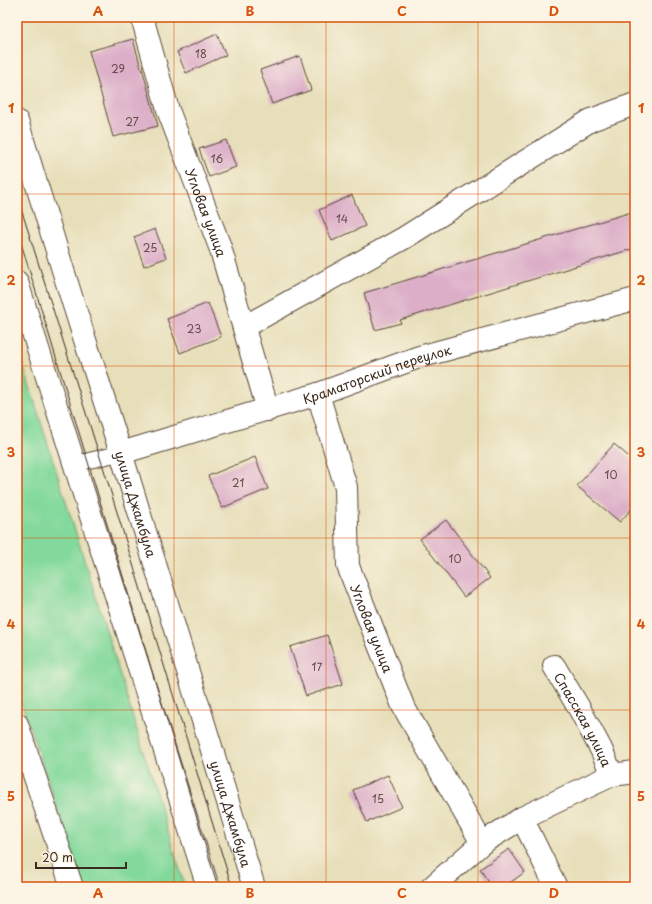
<svg xmlns="http://www.w3.org/2000/svg" width="652" height="904" font-family="'Playpen Sans',sans-serif">
  <style>
    .green { fill: #83d99c; stroke: #5f825d }
    .building { fill: #dcaec8 }
    .lines { fill: none; stroke-linecap: round; stroke-linejoin: round }
    .lane-casing { stroke: #554535; stroke-width: 17 }
    .street-casing { stroke: #554535; stroke-width: 24 }
    .secondary-casing { stroke: #554535; stroke-width: 24 }
    .lane { stroke: #fff; stroke-width: 15 }
    .street { stroke: #fff; stroke-width: 22 }
    .secondary { stroke: #fff; stroke-width: 22 }
    .tram { stroke: #3b2a1e; stroke-width: 1 }
    .grid { fill: none; stroke: #d7540e; stroke-width: 1; stroke-opacity: 0.55 }
    .labels { text-anchor: middle; dominant-baseline: central; stroke-width: 3; stroke-linejoin: round; paint-order: stroke }
    .number-label { font-size: 11px; fill: #634b48 }
    .street-label { font-size: 13px; fill: #3b2a1e; stroke: #fcf5e5 }
    .neatline { fill: none; stroke: #d7540e; stroke-width: 1.5 }
    .grid-label { font-size: 13px; text-anchor: middle; font-weight: bold; fill: #d7540e }
  </style>
  <rect width="100%" height="100%" fill="#fcf5e5"/>
  <filter id="ink" filterUnits="userSpaceOnUse"><feTurbulence type="fractalNoise" baseFrequency=".025" numOctaves="2"/><feDisplacementMap in="SourceGraphic" scale="8" xChannelSelector="R" yChannelSelector="G"/><feConvolveMatrix kernelMatrix="1 2 1 2 8 2 1 2 1" color-interpolation-filters="sRGB"/></filter>
  <filter id="wash" filterUnits="userSpaceOnUse"><feTurbulence type="fractalNoise" baseFrequency=".012" numOctaves="4" result="noise"/><feDisplacementMap in="SourceGraphic" scale="16" xChannelSelector="R" yChannelSelector="G"/><feGaussianBlur stdDeviation="0.9" result="paint"/><feColorMatrix in="noise" values="0 0 0 0 0 0 0 0 0 0 0 0 0 0 0 0 0 1.4 0 .05"/><feComposite in="paint" operator="in"/></filter>
  <g filter="url(#wash)">
    <rect width="100%" height="100%" fill="#e7dfba"/>
    <path class="green" d="M17,346L101,613L185,887H84L17,690Z"/>
    <g id="blocks">
      <g class="building">
        <path d="M217,34L226,55L186,73L177,52Z"/>
        <path d="M133,39L141,68H142L158,126L113,137L89,51Z"/>
        <path d="M300,56L311,90L272,104L260,70Z"/>
        <path d="M226,140L236,167L209,177L199,149Z"/>
        <path d="M352,195L365,226L332,241L319,210Z"/>
        <path d="M635,211V248L400,320L401,323L375,330L364,293Z"/>
        <path d="M155,229L166,258L144,266L134,237Z"/>
        <path d="M208,303L221,337L180,353L167,319Z"/>
        <path d="M614,444L635,462V505L620,522L577,486Z"/>
        <path d="M255,457L268,489L222,508L208,476Z"/>
        <path d="M446,520L490,578L464,597L420,539Z"/>
        <path d="M327,635L343,684L306,696L290,647Z"/>
        <path d="M388,775L402,807L367,822L353,790Z"/>
        <path d="M509,849L525,872L504,887H492L480,869Z"/>
      </g>
    </g>
  </g>
  <g filter="url(#ink)">
    <use href="#blocks" fill-opacity="0" stroke="#554535" stroke-width="1"/>
    <g class="lines">
      <defs>
        <path id="lane" d="M74,464L121,453"/>
        <g id="street">
          <path id="s1" d="M142,17L168,110L220,247L268,410"/>
          <path d="M244,327L404,238L591,120L635,104"/>
          <path id="s2" d="M318,394L346,487L348,566L403,706L482,843"/>
          <path id="s3" d="M121,453L318,394L419,357L635,299"/>
          <path id="s4" d="M554,666L579,708L601,749L612,775L635,772"/>
          <path d="M522,818L556,887"/>
          <path d="M432,887L482,843L522,818L612,775"/>
        </g>
        <g id="secondary">
          <path id="s5" d="M17,121L71,296L121,453L254,887"/>
          <path d="M17,282L208,887"/>
          <path d="M17,724L72,887"/>
        </g>
      </defs>
      <use href="#lane" class="lane-casing"/>
      <use href="#street" class="street-casing"/>
      <use href="#secondary" class="secondary-casing"/>
      <use href="#lane" class="lane"/>
      <use href="#street" class="street"/>
      <use href="#secondary" class="secondary"/>
      <g class="tram">
        <path d="M17,196L105,473L232,887"/>
        <path d="M17,230L218,887"/>
      </g>
    </g>
  </g>
  <path class="grid" d="M174,17V887M326,17V887M478,17V887M17,194H635M17,366H635M17,538H635M17,710H635"/>
  <g class="labels">
    <g class="number-label">
      <text x="201" y="53">18</text>
      <text x="118" y="68">29</text>
      <text x="132" y="121">27</text>
      <text x="217" y="158">16</text>
      <text x="342" y="218">14</text>
      <text x="150" y="247">25</text>
      <text x="194" y="328">23</text>
      <text x="611" y="474">10</text>
      <text x="238" y="482">21</text>
      <text x="455" y="558">10</text>
      <text x="317" y="666">17</text>
      <text x="378" y="798">15</text>
    </g>
    <g class="street-label">
      <text stroke="none"><textPath href="#s1" startOffset="206">Угловая улица</textPath></text>
      <text stroke="none"><textPath href="#s3" startOffset="268">Краматорский переулок</textPath></text>
      <text stroke="none"><textPath href="#s5" startOffset="401">улица Джамбула</textPath></text>
      <text stroke="none"><textPath href="#s2" startOffset="243">Угловая улица</textPath></text>
      <text stroke="none"><textPath href="#s4" startOffset="61">Спасская улица</textPath></text>
      <text stroke="none"><textPath href="#s5" startOffset="725">улица Джамбула</textPath></text>
    </g>
  </g>
  <rect width="652" height="904" fill="none" stroke="#fcf5e5" stroke-width="44"/>
  <path d="M36 862v6h90v-6" fill="none" stroke="#3b2a1e" stroke-width="2"/>
  <text x="42" y="862" font-size="12" fill="#3b2a1e" stroke="#fcf5e5" stroke-width="3" paint-order="stroke">20 m</text>
  <rect x="22" y="22" width="608" height="860" class="neatline"/>
  <g class="grid-label">
    <text x="98" y="16">A</text>
    <text x="250" y="16">B</text>
    <text x="402" y="16">C</text>
    <text x="554" y="16">D</text>
    <text x="11" y="113">1</text>
    <text x="641" y="113">1</text>
    <text x="11" y="285">2</text>
    <text x="641" y="285">2</text>
    <text x="11" y="457">3</text>
    <text x="641" y="457">3</text>
    <text x="11" y="629">4</text>
    <text x="641" y="629">4</text>
    <text x="11" y="801">5</text>
    <text x="641" y="801">5</text>
    <text x="98" y="898">A</text>
    <text x="250" y="898">B</text>
    <text x="402" y="898">C</text>
    <text x="554" y="898">D</text>
  </g>
</svg>
